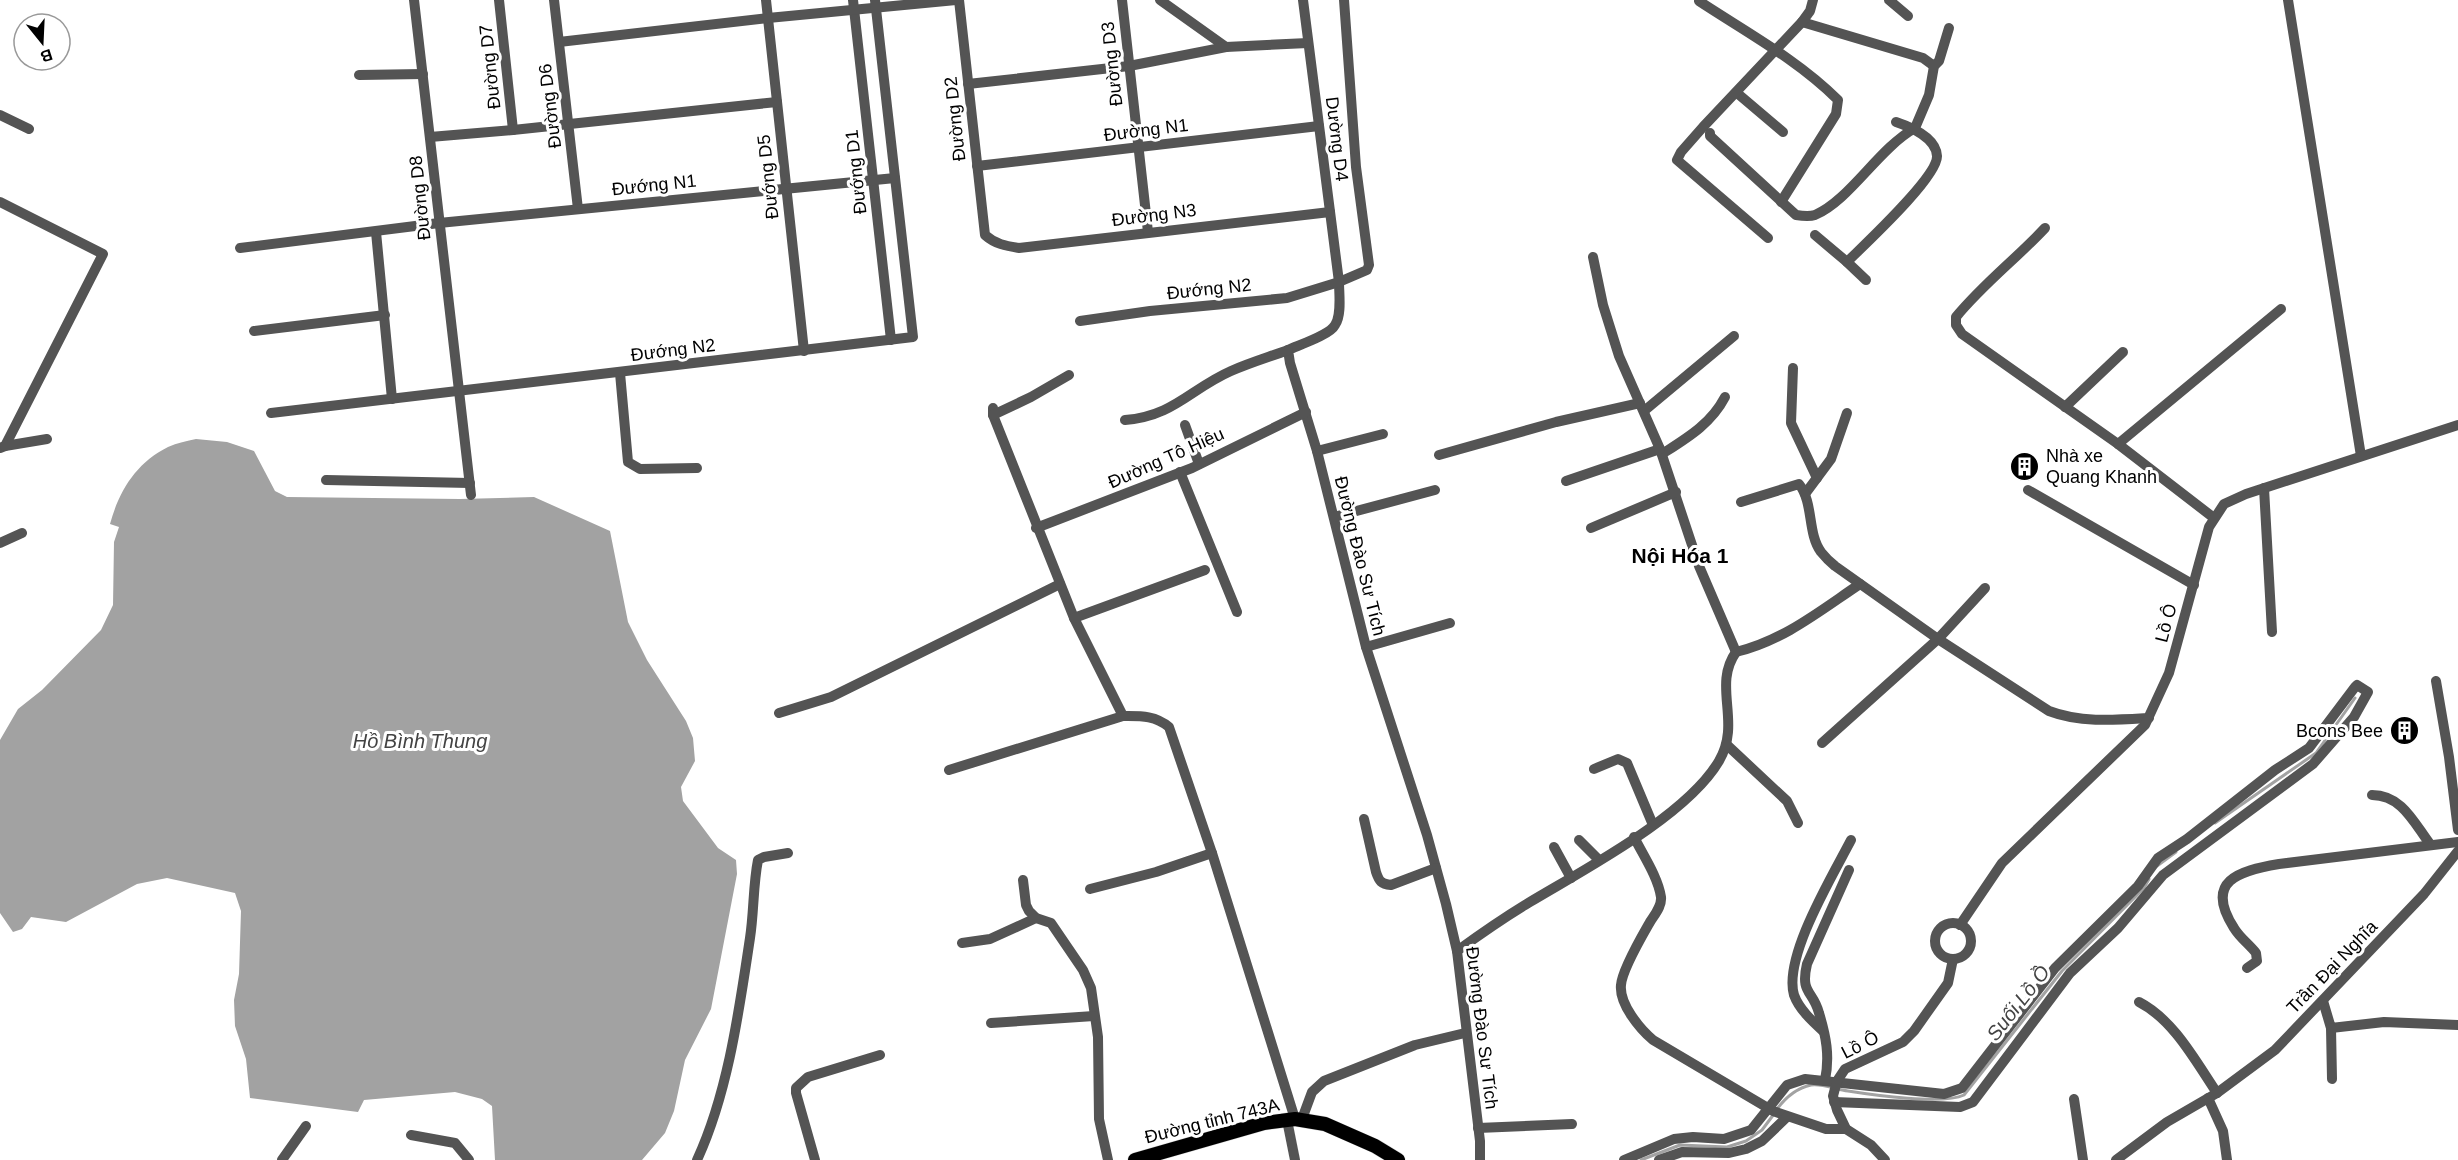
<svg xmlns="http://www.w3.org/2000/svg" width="2458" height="1160" font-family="Arial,sans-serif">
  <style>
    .water { fill: #a2a2a2 }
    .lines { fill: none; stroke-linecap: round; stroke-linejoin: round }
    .stream { stroke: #a2a2a2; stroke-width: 3 }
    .major-casing { stroke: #dbdbdb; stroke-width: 15 }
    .minor { stroke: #545454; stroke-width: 10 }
    .major { stroke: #000; stroke-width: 14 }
    .labels { text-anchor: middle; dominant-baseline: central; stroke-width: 6; stroke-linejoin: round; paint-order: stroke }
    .street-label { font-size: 18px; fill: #000; stroke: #fff }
    .poi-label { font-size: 18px; fill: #000; stroke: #fff; text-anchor: start }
    .water-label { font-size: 20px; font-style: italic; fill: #434343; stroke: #fff }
    .quarter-label { font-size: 21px; font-weight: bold; fill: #000; stroke: #fff }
  </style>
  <rect width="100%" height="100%" fill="#fff"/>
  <path class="water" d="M196,439L227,442L254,451L275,491L287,497L460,499L534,497L610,531L628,622L647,660L686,721L693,738L695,761L681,787L683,801L718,848L736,860L737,874L711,1009L685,1060L674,1111L665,1133L642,1160H495L492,1106L482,1099L455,1092L364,1100L358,1112L250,1098L246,1059L235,1026L234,1000L239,974L241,911L235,893L167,878L137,884L66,922L31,917L22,929L13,932L0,913V740L18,709L42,690L101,630L113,605L114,542L119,527L110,524C119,491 136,463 168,447C177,443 187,441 196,439Z"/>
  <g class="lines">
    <g class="stream">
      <path d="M2215,823L2316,753L2355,698"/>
      <path d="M2157,866L2176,852"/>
      <path d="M1777,1109C1786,1097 1797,1088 1811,1085C1822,1083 1837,1090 1848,1091C1873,1095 1943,1105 1964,1095L2062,971L2144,888L2149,879"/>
      <path d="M1641,1160L1680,1145L1727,1147L1746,1141L1762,1130L1774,1114"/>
    </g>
    <defs>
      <path id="major" d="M1135,1160L1264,1123L1295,1119L1325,1124L1375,1146L1398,1160"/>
    </defs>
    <use href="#major" class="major-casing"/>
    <g class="minor">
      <path d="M414,0L471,495"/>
      <path d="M499,0L513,130"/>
      <path d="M554,0L578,209"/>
      <path d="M766,0L804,351"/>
      <path d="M853,0L891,340"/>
      <path d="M959,0L985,235C995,244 1006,246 1019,248L1330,212"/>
      <path d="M1122,0L1148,232"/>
      <path d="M1160,0L1226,47L1308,43"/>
      <path d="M1344,0L1356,167L1369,265L1367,270L1339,282C1339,294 1342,315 1335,325C1330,335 1299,345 1288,350L1290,363L1317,451L1366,647L1427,835L1446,904L1457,951L1480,1141V1160"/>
      <path d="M1889,0L1908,16"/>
      <path d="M2288,0L2361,456"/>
      <path d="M1699,1C1746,32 1798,60 1838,100L1836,114L1781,202"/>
      <path d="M1802,22L1923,58L1934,66"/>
      <path d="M559,42L768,18L956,0"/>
      <path d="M359,75L423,74"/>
      <path d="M968,84L1129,66L1226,47"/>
      <path d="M1737,93L1783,132"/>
      <path d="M0,115L29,129"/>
      <path d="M1915,128L1929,95L1934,66L1939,61L1949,28"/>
      <path d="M1710,133V136L1796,215C1802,216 1809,217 1815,215C1850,200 1878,149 1915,128"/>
      <path d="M430,137L513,130L777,102"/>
      <path d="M977,166L1319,126"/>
      <path d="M0,202L103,254L5,446L0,448"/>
      <path d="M2045,228C2016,259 1983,284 1956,317V325L1962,334L2118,444L2214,518"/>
      <path d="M376,232L392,399"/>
      <path d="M1815,235L1847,262C1864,245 1938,177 1937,156C1936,138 1911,127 1896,122"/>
      <path d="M1768,238L1677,160L1681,152L1703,127L1802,22L1810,11L1813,0"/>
      <path d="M240,248L439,223L895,178"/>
      <path d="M1593,257L1603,305L1619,356L1660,449L1699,566L1736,652C1783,641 1821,610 1860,584"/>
      <path d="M1847,262L1866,280"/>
      <path d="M1080,321L1150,311L1287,298L1339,282L1303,0"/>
      <path d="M254,331L385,315"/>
      <path d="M1793,368L1791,423L1817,478"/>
      <path d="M620,373L628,462L640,469L697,468"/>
      <path d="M2065,407L2123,352"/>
      <path d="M993,408V415L1074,618L1123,716"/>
      <path d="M1644,411L1734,336"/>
      <path d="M271,413L913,337L875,0"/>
      <path d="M993,415L1031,397L1069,375"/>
      <path d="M1125,420C1174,416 1190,389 1231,371C1249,363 1269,357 1288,350"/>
      <path d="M1185,425L1199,464"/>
      <path d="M2118,444L2281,309"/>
      <path d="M5,446L47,439"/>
      <path d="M1317,451L1383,434"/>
      <path d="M1662,454C1687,438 1711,424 1725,397"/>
      <path d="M1439,455L1556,422L1640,403"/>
      <path d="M1180,472L1237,612"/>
      <path d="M326,480L470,483"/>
      <path d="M1566,481L1660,449"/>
      <path d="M2264,488L2272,632"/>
      <path d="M2028,490L2194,585"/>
      <path d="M1805,494L1831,459L1847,413"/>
      <path d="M1741,502L1799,484C1814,503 1807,533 1821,552C1825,557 1830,562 1835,566L1938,639L2049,711C2080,723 2116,720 2149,718"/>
      <path d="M1334,517L1435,490"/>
      <path d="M1036,528L1192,468L1306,412"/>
      <path d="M1591,528L1676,492"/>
      <path d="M0,543L22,533"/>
      <path d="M1074,618L1205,570"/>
      <path d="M1366,647L1450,623"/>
      <path d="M2436,681L2449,757L2458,830"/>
      <path d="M779,713L831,697L1060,584"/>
      <path d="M1822,743L1938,639L1985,588"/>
      <path d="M1727,745L1787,801L1798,823"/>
      <path d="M1594,769L1618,759L1627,763L1653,825"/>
      <path d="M949,770L1123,716C1140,716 1155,715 1169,727L1212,853L1295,1119"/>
      <path d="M2372,795C2402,795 2414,823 2430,844"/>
      <path d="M1364,819L1376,872C1379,881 1381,884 1391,885L1436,868"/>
      <path d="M1634,837C1643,855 1658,877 1661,897C1662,906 1655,914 1650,922C1642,936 1622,970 1621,985C1619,1004 1640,1029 1653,1040L1773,1111L1826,1129H1846"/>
      <path d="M1579,840L1599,860"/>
      <path d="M1554,847L1571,878"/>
      <path d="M1023,880L1026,905L1029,911L1036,918L1051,923L1083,970L1091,988L1098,1037L1099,1119L1108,1160"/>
      <path d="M1090,889L1156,872L1212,853"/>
      <circle cx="1953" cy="941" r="18"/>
      <path d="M1960,925L2002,863L2145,725L2169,673L2209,527L2224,504L2246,494L2458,425"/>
      <path d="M962,943L990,939L1036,918"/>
      <path d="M1457,951C1479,935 1502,919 1525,905C1581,871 1686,817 1719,761C1742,722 1712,686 1736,652"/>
      <path d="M2247,968L2257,961L2256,953C2249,944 2240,938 2234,928C2204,881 2238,871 2279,864L2458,842"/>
      <path d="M2323,1001L2331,1028L2384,1022L2458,1025"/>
      <path d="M2139,1002C2174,1020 2196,1062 2217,1093"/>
      <path d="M991,1023L1094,1016"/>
      <path d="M2331,1028L2332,1079"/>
      <path d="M1823,1031C1812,1021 1799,1009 1794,995C1783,957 1833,875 1851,840"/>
      <path d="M1825,1080C1830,1056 1826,1036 1819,1013C1813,990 1800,994 1807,964L1849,870"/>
      <path d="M2208,1098L2223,1131L2227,1160"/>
      <path d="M2074,1099L2083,1160"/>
      <path d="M1302,1119L1312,1092L1324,1081L1415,1045L1465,1033"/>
      <path d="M1287,1120L1295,1160"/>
      <path d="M1478,1128L1572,1124"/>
      <path d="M411,1135L455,1143L469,1160"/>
      <path d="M282,1160L306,1126"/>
      <path d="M697,1160C728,1093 739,1011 750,938C754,912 753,885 758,860L764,857L788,853"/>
      <path d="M815,1160L796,1093V1088L808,1077L880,1055"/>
      <path d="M1624,1160L1674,1139L1693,1137L1724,1139L1751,1130L1787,1085L1805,1079L1944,1094L1962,1088L2055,968L2138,886L2158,858L2187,839L2275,770L2309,748L2355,687L2357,685L2368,692L2354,717L2313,764L2163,875L2118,928L2070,973L1973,1102L1960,1107L1834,1102"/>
      <path d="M1659,1160L1682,1152L1729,1153L1746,1149L1762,1141L1787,1117"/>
      <path d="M1885,1160L1871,1145L1846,1129L1837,1110L1833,1096L1837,1081L1845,1069L1903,1042L1914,1031L1948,983L1953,959"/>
      <path d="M2116,1160L2167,1122L2217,1093L2275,1050L2424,894L2458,851"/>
    </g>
    <use href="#major" class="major"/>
  </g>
  <defs>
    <symbol id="building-disc" viewBox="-11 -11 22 22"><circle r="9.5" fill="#000" stroke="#fff"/><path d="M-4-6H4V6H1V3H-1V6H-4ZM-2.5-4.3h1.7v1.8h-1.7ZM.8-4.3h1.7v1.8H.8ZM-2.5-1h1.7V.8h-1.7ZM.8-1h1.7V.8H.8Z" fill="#fff"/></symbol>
  </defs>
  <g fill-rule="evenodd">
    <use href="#building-disc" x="2008" y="450" width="33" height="33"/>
    <use href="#building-disc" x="2388" y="714" width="33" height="33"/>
  </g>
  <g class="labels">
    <g class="street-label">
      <text transform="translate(1112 64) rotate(-96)">Đường D3</text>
      <text transform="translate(490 67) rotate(-96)">Đường D7</text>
      <text transform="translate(550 106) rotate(-97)">Đường D6</text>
      <text transform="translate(955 119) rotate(-96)">Đường D2</text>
      <text transform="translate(1146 130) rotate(-7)">Đường N1</text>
      <text transform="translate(1337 139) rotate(83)">Dường D4</text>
      <text transform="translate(856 172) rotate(-96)">Đướng D1</text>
      <text transform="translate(768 177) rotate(-96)">Đướng D5</text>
      <text transform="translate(654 185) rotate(-6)">Đướng N1</text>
      <text transform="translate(420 198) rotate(-96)">Đường D8</text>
      <text transform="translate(1154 215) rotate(-7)">Đường N3</text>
      <text transform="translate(1209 289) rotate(-6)">Đướng N2</text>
      <text transform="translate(673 350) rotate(-7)">Đướng N2</text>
      <text transform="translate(1166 458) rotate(-24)">Đường Tô Hiệu</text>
      <text transform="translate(1360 556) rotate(76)">Đường Đào Sư Tích</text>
      <text transform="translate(2166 623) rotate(-75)">Lồ Ô</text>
      <text transform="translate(2332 967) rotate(-46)">Trần Đại Nghĩa</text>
      <text transform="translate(1482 1028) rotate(83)">Đường Đào Sư Tích</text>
      <text transform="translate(1860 1045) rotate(-27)">Lồ Ô</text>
      <text transform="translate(1212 1121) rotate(-14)">Đường tỉnh 743A</text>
    </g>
    <g class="poi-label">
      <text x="2046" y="456">Nhà xe<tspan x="2046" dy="21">Quang Khanh</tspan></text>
      <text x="2383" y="731" text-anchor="end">Bcons Bee</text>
    </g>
    <g class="water-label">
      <text x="420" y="741">Hồ Bình Thung</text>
      <text transform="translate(2018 1003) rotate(-52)">Suối Lồ Ồ</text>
    </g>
    <g class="quarter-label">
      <text x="1680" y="555">Nội Hóa 1</text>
    </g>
  </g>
  <g transform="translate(42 42) rotate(162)"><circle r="28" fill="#ffffff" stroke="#999999" stroke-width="1.5"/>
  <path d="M0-4.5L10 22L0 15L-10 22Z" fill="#000000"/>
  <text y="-9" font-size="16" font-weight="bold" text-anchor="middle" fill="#000000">B</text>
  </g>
</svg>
